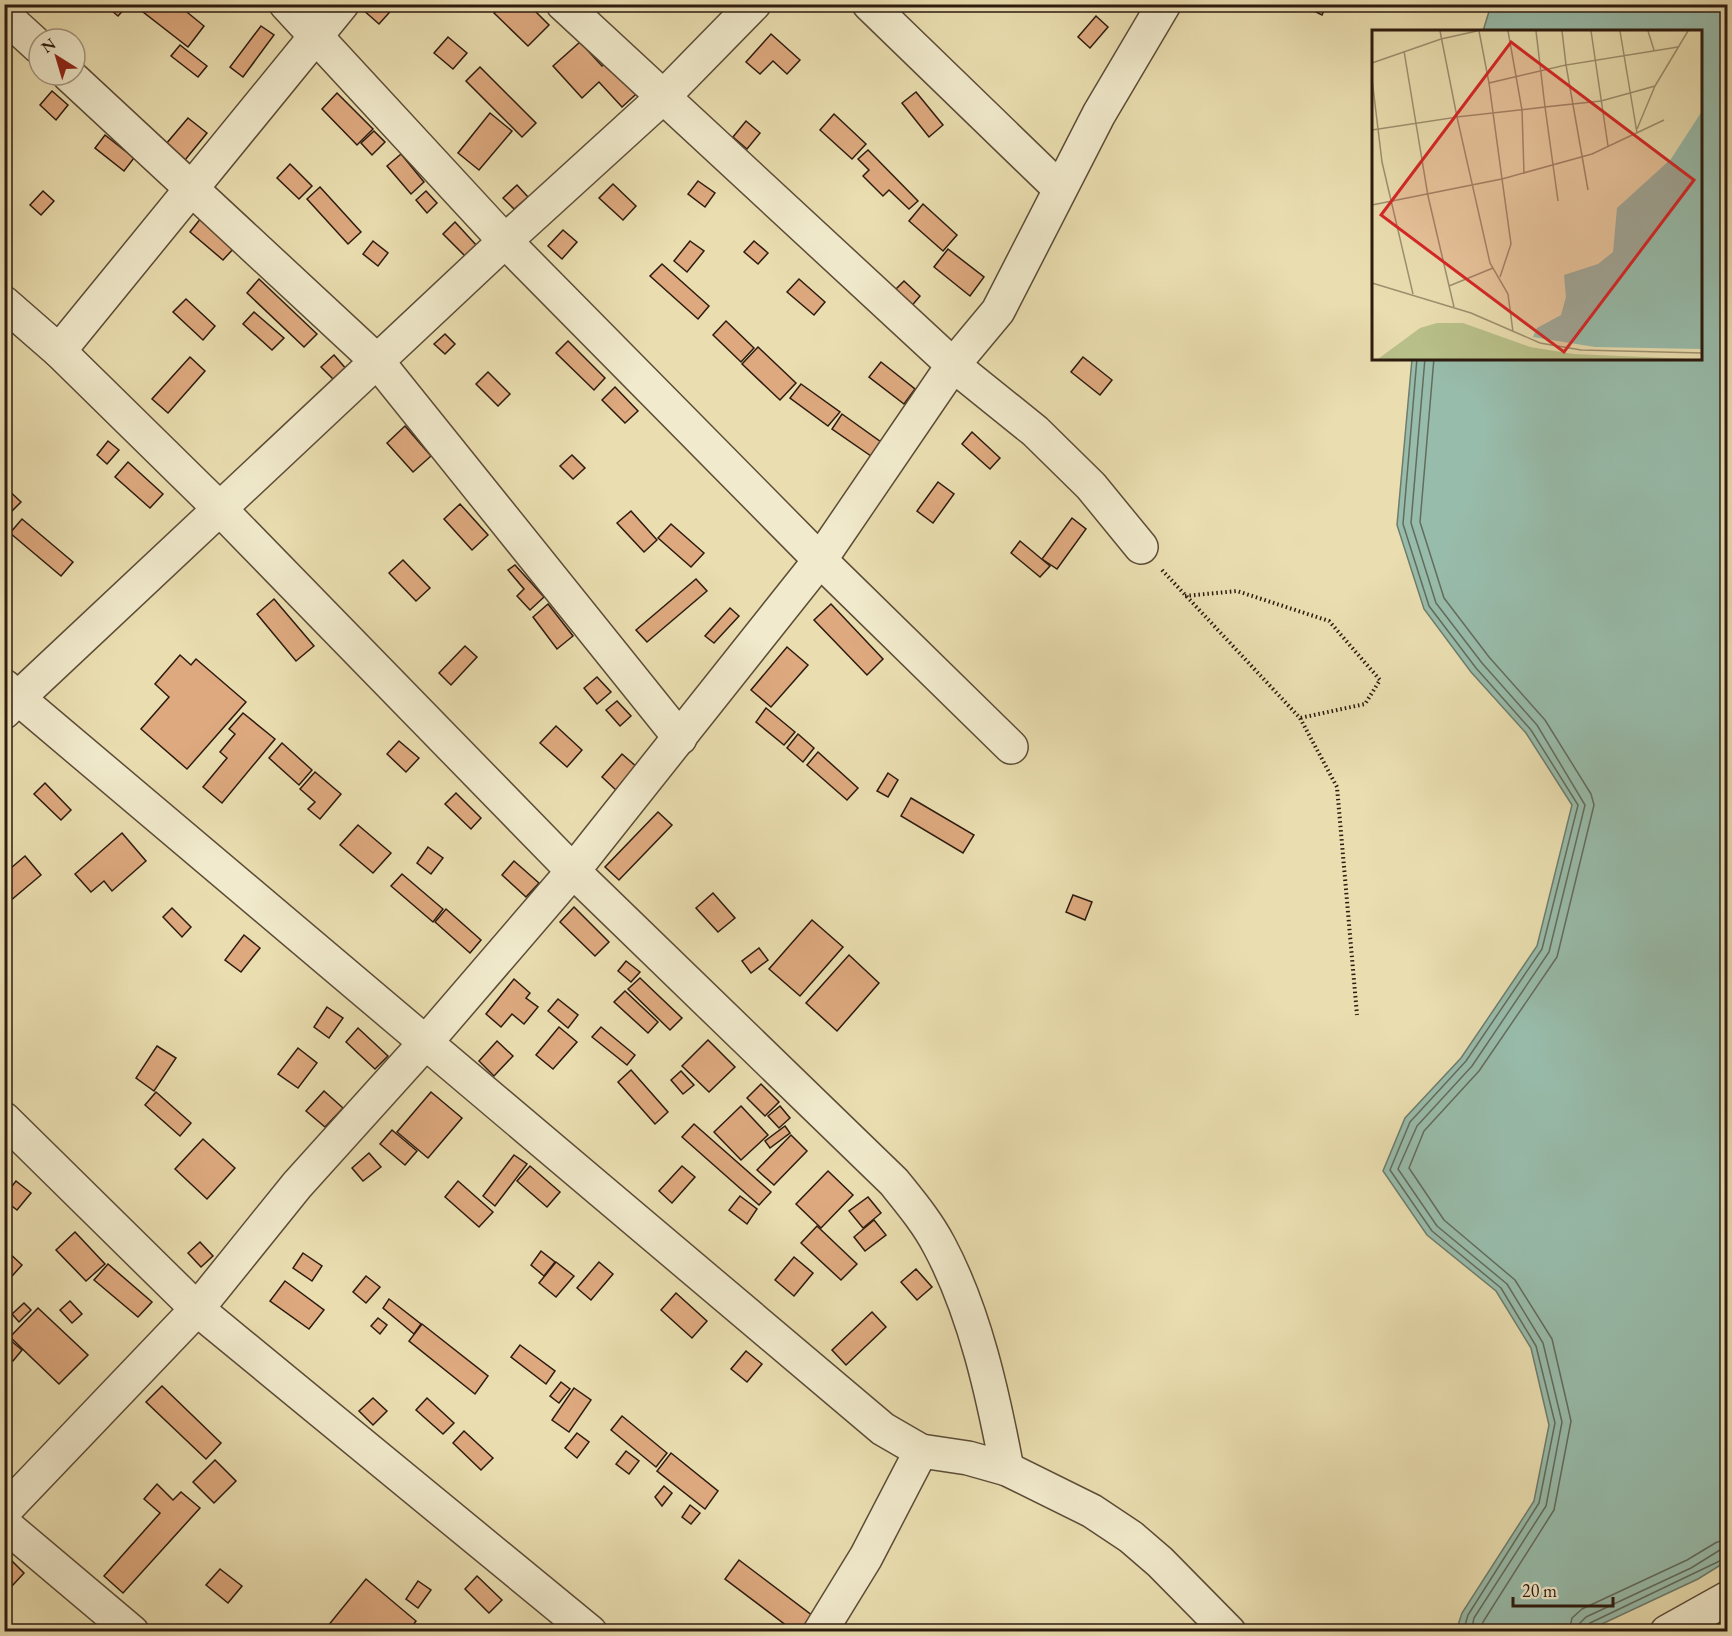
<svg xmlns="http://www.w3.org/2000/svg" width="1732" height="1636" font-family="'EB Garamond',serif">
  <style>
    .water { fill: #98bcab; stroke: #6d7c6d; stroke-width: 1.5 }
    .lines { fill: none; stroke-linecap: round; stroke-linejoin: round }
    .shore { stroke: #626c5d; stroke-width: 1.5 }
    .building { fill: #dea97f; stroke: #2d1b0f; stroke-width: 1.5 }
    .minor-casing { stroke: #5c4c37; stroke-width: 36 }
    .path { stroke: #2d1b0f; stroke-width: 4; stroke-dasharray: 1.5 3; stroke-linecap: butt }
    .minor { stroke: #f1eacc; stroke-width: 33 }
    .inset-road { fill: none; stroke: #9e9070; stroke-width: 1.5 }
    .view { fill: #d62828; fill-opacity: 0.15; stroke: #d62828; stroke-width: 3 }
    .inset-edge { fill: none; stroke: #2d1b0f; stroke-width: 3 }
  </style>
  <rect width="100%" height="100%" fill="#eadeb0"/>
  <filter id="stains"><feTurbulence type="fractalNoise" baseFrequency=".00333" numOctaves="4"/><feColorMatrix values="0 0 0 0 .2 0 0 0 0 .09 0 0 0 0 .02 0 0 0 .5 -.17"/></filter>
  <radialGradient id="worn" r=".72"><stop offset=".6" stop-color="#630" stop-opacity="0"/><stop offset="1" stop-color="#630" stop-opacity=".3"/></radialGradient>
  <path class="water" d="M1491,5H1727V1561L1698,1579L1587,1631H1456L1462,1613L1534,1501L1549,1425L1531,1348L1496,1291L1427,1235L1383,1171L1405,1118L1461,1058L1537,946L1572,805L1526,733L1471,672L1424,609L1397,525L1412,359L1700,358V32L1483,31Z"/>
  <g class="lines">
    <g class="shore">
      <path d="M1417,358L1403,524L1429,606L1476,668L1531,730L1578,805L1542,949L1466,1061L1410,1122L1390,1170L1432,1231L1501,1288L1536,1346L1555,1423L1539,1503L1468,1615L1463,1632"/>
      <path d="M1425,358L1411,523L1436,603L1482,663L1537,725L1585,805L1549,952L1472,1066L1417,1126L1398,1169L1437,1226L1507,1284L1543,1343L1562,1422L1546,1506L1474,1618L1471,1632"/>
      <path d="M1434,358L1420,522L1444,598L1489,657L1545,720L1591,794L1594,805L1557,957L1479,1071L1424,1131L1409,1168L1444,1220L1515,1280L1552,1339L1571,1421L1554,1510L1483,1622L1480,1632"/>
      <path d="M1569,1632L1572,1618L1582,1609L1687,1560L1717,1542L1728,1540"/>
      <path d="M1578,1632L1580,1623L1586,1617L1691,1568L1720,1550L1728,1549"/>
      <path d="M1586,1632L1590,1623L1728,1557"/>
    </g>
  </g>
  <g class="building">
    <path d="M104,4H129L118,16Z"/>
    <path d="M141,4H177L204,26L188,47L138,8Z"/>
    <path d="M366,4H397L379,24L362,9Z"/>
    <path d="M503,4H528L549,25L528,46L494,13Z"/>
    <path d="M1300,4H1327L1322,15Z"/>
    <path d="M1096,16L1108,27L1090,48L1078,37Z"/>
    <path d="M261,26L274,35L243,77L230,67Z"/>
    <path d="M771,34L800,60L787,74L773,61L760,74L746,62Z"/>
    <path d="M448,37L467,53L453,69L434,53Z"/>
    <path d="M580,42L602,66L615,55L644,87L622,107L599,82L582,98L553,66Z"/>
    <path d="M180,45L207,66L198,77L171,56Z"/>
    <path d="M480,67L536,123L522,137L466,81Z"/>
    <path d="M52,91L68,105L56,120L40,105Z"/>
    <path d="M916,92L943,125L929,137L902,103Z"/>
    <path d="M337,93L373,129L357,145L322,109Z"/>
    <path d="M490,113L512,131L479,170L458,153Z"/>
    <path d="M834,114L866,144L852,159L820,130Z"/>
    <path d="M188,118L207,133L185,160L166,144Z"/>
    <path d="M746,121L760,133L747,149L733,137Z"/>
    <path d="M374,131L385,142L372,155L361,143Z"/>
    <path d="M105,135L134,158L124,171L95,148Z"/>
    <path d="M868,150L918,201L909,209L889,190L883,196L863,176L869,170L858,159Z"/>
    <path d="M401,154L424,182L411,194L387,166Z"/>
    <path d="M290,164L312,186L299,199L277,178Z"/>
    <path d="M698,181L715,193L705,207L688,194Z"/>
    <path d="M613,184L636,206L623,220L599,198Z"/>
    <path d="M517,185L528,197L514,209L503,198Z"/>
    <path d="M320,187L361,232L348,244L307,199Z"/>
    <path d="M43,191L54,201L41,215L30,205Z"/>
    <path d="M426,191L437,203L427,213L416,200Z"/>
    <path d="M923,204L957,235L943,251L909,221Z"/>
    <path d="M201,218L235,247L223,260L190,232Z"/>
    <path d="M455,222L477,246L466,257L443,234Z"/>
    <path d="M563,230L577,242L562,259L548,246Z"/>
    <path d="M373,241L388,253L378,266L363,254Z"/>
    <path d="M690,241L704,251L687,272L674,261Z"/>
    <path d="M754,241L768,253L758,264L744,252Z"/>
    <path d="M948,249L984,277L970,296L934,267Z"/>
    <path d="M662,264L709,306L698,319L650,276Z"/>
    <path d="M259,279L317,334L304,347L247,293Z"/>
    <path d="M799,279L825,302L814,315L787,292Z"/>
    <path d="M904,281L920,296L909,309L892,293Z"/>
    <path d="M186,299L215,326L203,340L173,312Z"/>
    <path d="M254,312L284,338L272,350L243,324Z"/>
    <path d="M726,321L754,348L741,362L713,335Z"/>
    <path d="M445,334L455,344L445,354L434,344Z"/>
    <path d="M568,341L605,378L594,390L556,353Z"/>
    <path d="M758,347L796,383L780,400L742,364Z"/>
    <path d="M334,355L348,371L336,382L321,367Z"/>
    <path d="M190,357L205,371L168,413L152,399Z"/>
    <path d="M1083,357L1112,380L1100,395L1071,372Z"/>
    <path d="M881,362L915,389L904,404L869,377Z"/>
    <path d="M488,372L510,394L498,406L476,384Z"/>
    <path d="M801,384L840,412L828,426L790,398Z"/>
    <path d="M615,387L638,411L625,423L602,400Z"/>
    <path d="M842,414L881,442L871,456L832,429Z"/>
    <path d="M405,426L431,456L413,472L387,443Z"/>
    <path d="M972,432L1000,458L990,469L962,444Z"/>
    <path d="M108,441L119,450L107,464L97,455Z"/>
    <path d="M572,455L585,468L573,479L560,466Z"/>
    <path d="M128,462L163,494L150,508L115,477Z"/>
    <path d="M938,482L954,494L933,523L917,511Z"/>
    <path d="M4,486L21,502L7,516L4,514Z"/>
    <path d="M460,504L488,535L472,550L444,519Z"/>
    <path d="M631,511L657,540L644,552L617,523Z"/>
    <path d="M1072,518L1086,529L1057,569L1042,559Z"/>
    <path d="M22,519L73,562L61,576L10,533Z"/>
    <path d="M671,524L704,553L691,567L658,538Z"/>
    <path d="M1020,541L1050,566L1040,577L1011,553Z"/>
    <path d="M403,560L430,588L416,601L389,573Z"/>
    <path d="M515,565L544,597L530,610L517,596L524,589L508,570Z"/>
    <path d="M696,579L707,591L647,642L636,630Z"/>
    <path d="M274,599L314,646L296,661L257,614Z"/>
    <path d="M548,604L573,636L557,649L533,617Z"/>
    <path d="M831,604L883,659L867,675L814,620Z"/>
    <path d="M730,608L739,616L714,643L705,636Z"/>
    <path d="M465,646L477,657L451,685L439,673Z"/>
    <path d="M787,647L808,665L771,707L751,690Z"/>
    <path d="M180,655L191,665L196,659L246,702L187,769L141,729L169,697L155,684Z"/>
    <path d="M597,677L611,692L597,704L584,688Z"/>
    <path d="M617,701L631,716L620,726L606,710Z"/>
    <path d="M766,708L795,732L784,745L756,722Z"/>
    <path d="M243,713L275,739L222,803L203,787L227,758L220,752L235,734L229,729Z"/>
    <path d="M556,726L582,750L567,767L540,743Z"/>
    <path d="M798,734L814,748L803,762L787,748Z"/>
    <path d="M399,741L419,758L406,772L387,754Z"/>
    <path d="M282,743L312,770L299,785L269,758Z"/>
    <path d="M818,752L858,788L847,800L807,765Z"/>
    <path d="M622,754L638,768L617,791L602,777Z"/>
    <path d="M315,772L341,794L320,819L308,809L315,802L300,789Z"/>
    <path d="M888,773L898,780L888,797L877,791Z"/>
    <path d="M45,783L71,810L61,820L34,794Z"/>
    <path d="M456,793L481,818L471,829L445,804Z"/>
    <path d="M911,798L974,835L963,853L901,816Z"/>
    <path d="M658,812L672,825L619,880L605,867Z"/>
    <path d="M358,825L391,853L373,873L340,845Z"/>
    <path d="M122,833L146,861L112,891L104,881L91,892L75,874Z"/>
    <path d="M428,847L443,858L431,874L417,863Z"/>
    <path d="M25,856L41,875L10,901L4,895V874Z"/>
    <path d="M514,861L539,883L526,897L502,875Z"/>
    <path d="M402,874L443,909L433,922L391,886Z"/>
    <path d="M713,893L735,918L718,932L696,908Z"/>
    <path d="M1073,895L1092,902L1085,920L1066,912Z"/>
    <path d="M574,907L609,942L595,956L560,922Z"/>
    <path d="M172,908L191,927L182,937L163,917Z"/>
    <path d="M446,909L481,940L470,953L435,922Z"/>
    <path d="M812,920L843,947L800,996L769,969Z"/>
    <path d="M244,935L260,948L241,972L225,960Z"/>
    <path d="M759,948L768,960L751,973L742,961Z"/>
    <path d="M849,955L879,983L837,1031L806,1003Z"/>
    <path d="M626,961L640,972L631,982L618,971Z"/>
    <path d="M640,978L682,1018L670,1030L628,989Z"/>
    <path d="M514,979L530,993L526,998L538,1007L524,1024L512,1014L501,1027L486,1014Z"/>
    <path d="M625,991L658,1022L648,1033L614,1002Z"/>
    <path d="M558,999L578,1015L568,1028L548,1011Z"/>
    <path d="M327,1007L343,1018L329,1038L314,1027Z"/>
    <path d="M559,1027L577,1042L553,1069L536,1055Z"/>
    <path d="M601,1027L635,1055L627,1065L592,1037Z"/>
    <path d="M358,1028L388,1056L375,1069L346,1042Z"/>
    <path d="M708,1040L735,1067L709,1092L682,1066Z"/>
    <path d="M497,1041L513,1056L494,1076L479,1061Z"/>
    <path d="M157,1046L176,1058L154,1091L136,1078Z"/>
    <path d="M298,1048L317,1063L298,1088L278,1074Z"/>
    <path d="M631,1070L668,1112L655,1124L618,1082Z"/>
    <path d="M681,1071L694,1085L683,1094L671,1080Z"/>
    <path d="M761,1084L779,1102L765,1116L747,1098Z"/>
    <path d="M324,1091L343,1108L325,1127L306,1111Z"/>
    <path d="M156,1092L191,1123L180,1136L145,1105Z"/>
    <path d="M431,1092L462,1118L428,1158L397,1132Z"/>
    <path d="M741,1106L768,1135L741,1160L714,1132Z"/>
    <path d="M780,1106L790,1118L779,1128L768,1116Z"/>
    <path d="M694,1124L771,1192L759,1205L682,1137Z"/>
    <path d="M785,1126L790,1133L770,1148L765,1141Z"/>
    <path d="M392,1130L417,1151L405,1165L380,1144Z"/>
    <path d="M791,1135L807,1151L774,1185L757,1170Z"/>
    <path d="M203,1139L235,1168L207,1199L175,1169Z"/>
    <path d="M369,1153L381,1167L363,1181L352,1168Z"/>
    <path d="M514,1155L527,1164L495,1206L483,1196Z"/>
    <path d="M530,1166L560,1192L547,1207L517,1181Z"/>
    <path d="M682,1166L695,1177L672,1203L659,1191Z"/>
    <path d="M828,1171L853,1195L821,1228L796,1204Z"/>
    <path d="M16,1181L31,1193L17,1210L4,1200V1196Z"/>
    <path d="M458,1181L493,1212L479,1227L445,1197Z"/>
    <path d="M740,1196L757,1209L747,1224L729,1210Z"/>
    <path d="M868,1197L881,1213L863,1228L849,1211Z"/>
    <path d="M874,1220L886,1235L865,1251L854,1237Z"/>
    <path d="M817,1226L857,1264L841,1280L801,1243Z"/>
    <path d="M75,1232L105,1264L86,1281L56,1250Z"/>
    <path d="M200,1242L213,1256L201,1267L188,1253Z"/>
    <path d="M7,1251L22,1265L4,1285V1254Z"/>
    <path d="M541,1251L555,1262L544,1276L531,1265Z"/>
    <path d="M303,1253L322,1266L312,1281L293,1268Z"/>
    <path d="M794,1257L813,1273L794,1296L775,1280Z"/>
    <path d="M556,1262L574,1276L556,1297L539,1283Z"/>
    <path d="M599,1262L613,1274L591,1300L577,1288Z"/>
    <path d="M108,1264L152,1302L138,1317L94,1280Z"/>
    <path d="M916,1269L932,1287L917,1300L901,1282Z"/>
    <path d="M366,1276L380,1287L366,1303L353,1292Z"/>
    <path d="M285,1281L324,1310L309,1329L270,1301Z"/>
    <path d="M676,1293L707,1321L692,1338L661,1310Z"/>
    <path d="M389,1299L421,1324L414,1334L383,1308Z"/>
    <path d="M70,1301L82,1314L72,1323L60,1310Z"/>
    <path d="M24,1303L31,1310L19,1322L12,1314Z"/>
    <path d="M38,1308L88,1355L59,1384L10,1337Z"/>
    <path d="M872,1312L886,1327L846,1365L832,1350Z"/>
    <path d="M378,1318L387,1325L380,1334L371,1326Z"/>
    <path d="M422,1324L488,1376L475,1394L409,1341Z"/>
    <path d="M4,1335L22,1350L13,1361L4,1353Z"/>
    <path d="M520,1345L555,1371L546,1384L511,1357Z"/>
    <path d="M746,1351L762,1364L747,1382L731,1369Z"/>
    <path d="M561,1382L570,1389L559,1403L550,1396Z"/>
    <path d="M162,1386L221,1443L206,1459L146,1402Z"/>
    <path d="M574,1388L591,1400L569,1432L552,1420Z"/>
    <path d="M373,1398L387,1411L373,1425L359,1411Z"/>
    <path d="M427,1398L454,1423L443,1434L416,1410Z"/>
    <path d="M622,1416L667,1453L656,1467L611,1430Z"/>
    <path d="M464,1431L493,1458L481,1470L453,1443Z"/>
    <path d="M577,1433L589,1442L577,1458L565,1448Z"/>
    <path d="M626,1451L639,1461L629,1474L616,1464Z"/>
    <path d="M671,1453L718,1491L705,1509L657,1471Z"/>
    <path d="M215,1460L236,1481L214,1503L193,1482Z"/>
    <path d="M157,1484L173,1500L181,1492L200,1508L123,1593L104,1576L160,1513L144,1499Z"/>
    <path d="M664,1486L672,1493L662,1506L655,1497Z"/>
    <path d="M690,1505L700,1513L691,1524L682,1517Z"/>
    <path d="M739,1560L813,1616L802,1632H795L725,1579Z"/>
    <path d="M12,1561L24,1573L12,1586L4,1579V1568Z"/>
    <path d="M220,1569L242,1586L228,1603L206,1585Z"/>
    <path d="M477,1576L502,1600L489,1613L465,1589Z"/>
    <path d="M366,1579L416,1621L408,1632H323Z"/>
    <path d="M418,1581L431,1590L418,1608L406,1599Z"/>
  </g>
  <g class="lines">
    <defs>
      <g id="minor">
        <path d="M563,4L953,365L1035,431L1091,486L1141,547"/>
        <path d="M754,4L662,98L505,241L820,560L1011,747"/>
        <path d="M869,4L1060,189"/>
        <path d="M4,15L39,47"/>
        <path d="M69,75L377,361L680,738"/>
        <path d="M4,303L59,351L342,4"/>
        <path d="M59,351L219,508L573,871L820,560L953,365L998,311L1099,114L1164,4"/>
        <path d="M4,686L18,698L505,241L286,4"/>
        <path d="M4,712L18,698L883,1429L921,1451L968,1458L1007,1469L1092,1511L1131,1537L1160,1562L1229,1632"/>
        <path d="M4,1119L197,1309L590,1632"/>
        <path d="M4,1511L197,1309L297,1185L426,1042L573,871L894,1182C910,1202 927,1222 939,1245C975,1312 993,1395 1007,1469"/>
        <path d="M4,1524L132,1632"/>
        <path d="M820,1632L866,1557L921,1451"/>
        <path d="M1667,1632L1728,1598"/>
      </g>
    </defs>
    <use href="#minor" class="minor-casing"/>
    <g class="path">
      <path d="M1162,570L1300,718L1337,787L1357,1015"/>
      <path d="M1185,596L1237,591L1329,621L1380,680L1365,704L1300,718"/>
    </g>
    <use href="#minor" class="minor"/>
  </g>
  <g transform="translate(1372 30)">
    <rect width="330" height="330" fill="#eadeb0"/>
    <path d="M65,293H91L158,317L202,324L319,329H6L48,298Z" fill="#b9c18a"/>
    <path d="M330,81V319L223,317L161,307L165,298L189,285L194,267L192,245L226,234L241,222L245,178L299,129Z" fill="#98bcab"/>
    <path class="inset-road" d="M68,1L85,87L173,77L164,1M107,1L117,53L194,35L190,1M136,1L150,80L152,144M219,1L236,116M248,1L265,103M276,1L282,20M32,21L56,166L82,277M0,33L69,9L105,1M0,49L10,132L41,264M117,53L130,149L220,124L292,90M265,99L283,56M0,100L85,87L118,233L136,264L141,302M216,160L194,35L306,17M186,171L173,77L229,71L283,56L316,1M0,175L130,149L139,214L128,247M0,253L99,283L168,313L209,320L330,323M77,256L121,238"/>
    <path class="view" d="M139,12L322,150L192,322L9,185Z"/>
    <rect width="330" height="330" class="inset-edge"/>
  </g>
  <rect width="1732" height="1636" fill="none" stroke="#eadeb0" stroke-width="24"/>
  <rect x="6" y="6" width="1720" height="1624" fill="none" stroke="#2d1b0f" stroke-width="3"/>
  <rect x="12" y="12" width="1708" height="1612" fill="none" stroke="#2d1b0f" stroke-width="1.5"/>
  <g transform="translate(57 57) rotate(323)"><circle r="28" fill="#f1eacc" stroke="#a39780" stroke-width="1.5"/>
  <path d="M0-4.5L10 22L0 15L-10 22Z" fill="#8f2418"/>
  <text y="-9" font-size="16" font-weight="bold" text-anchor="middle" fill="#2d1b0f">N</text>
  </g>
  <path d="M1513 1597v9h100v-9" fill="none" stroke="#2d1b0f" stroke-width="3"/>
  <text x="1522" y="1597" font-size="18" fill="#2d1b0f" stroke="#f1eacc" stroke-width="4.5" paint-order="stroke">20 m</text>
  <rect width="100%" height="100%" filter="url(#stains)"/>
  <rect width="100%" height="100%" fill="url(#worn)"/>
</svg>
